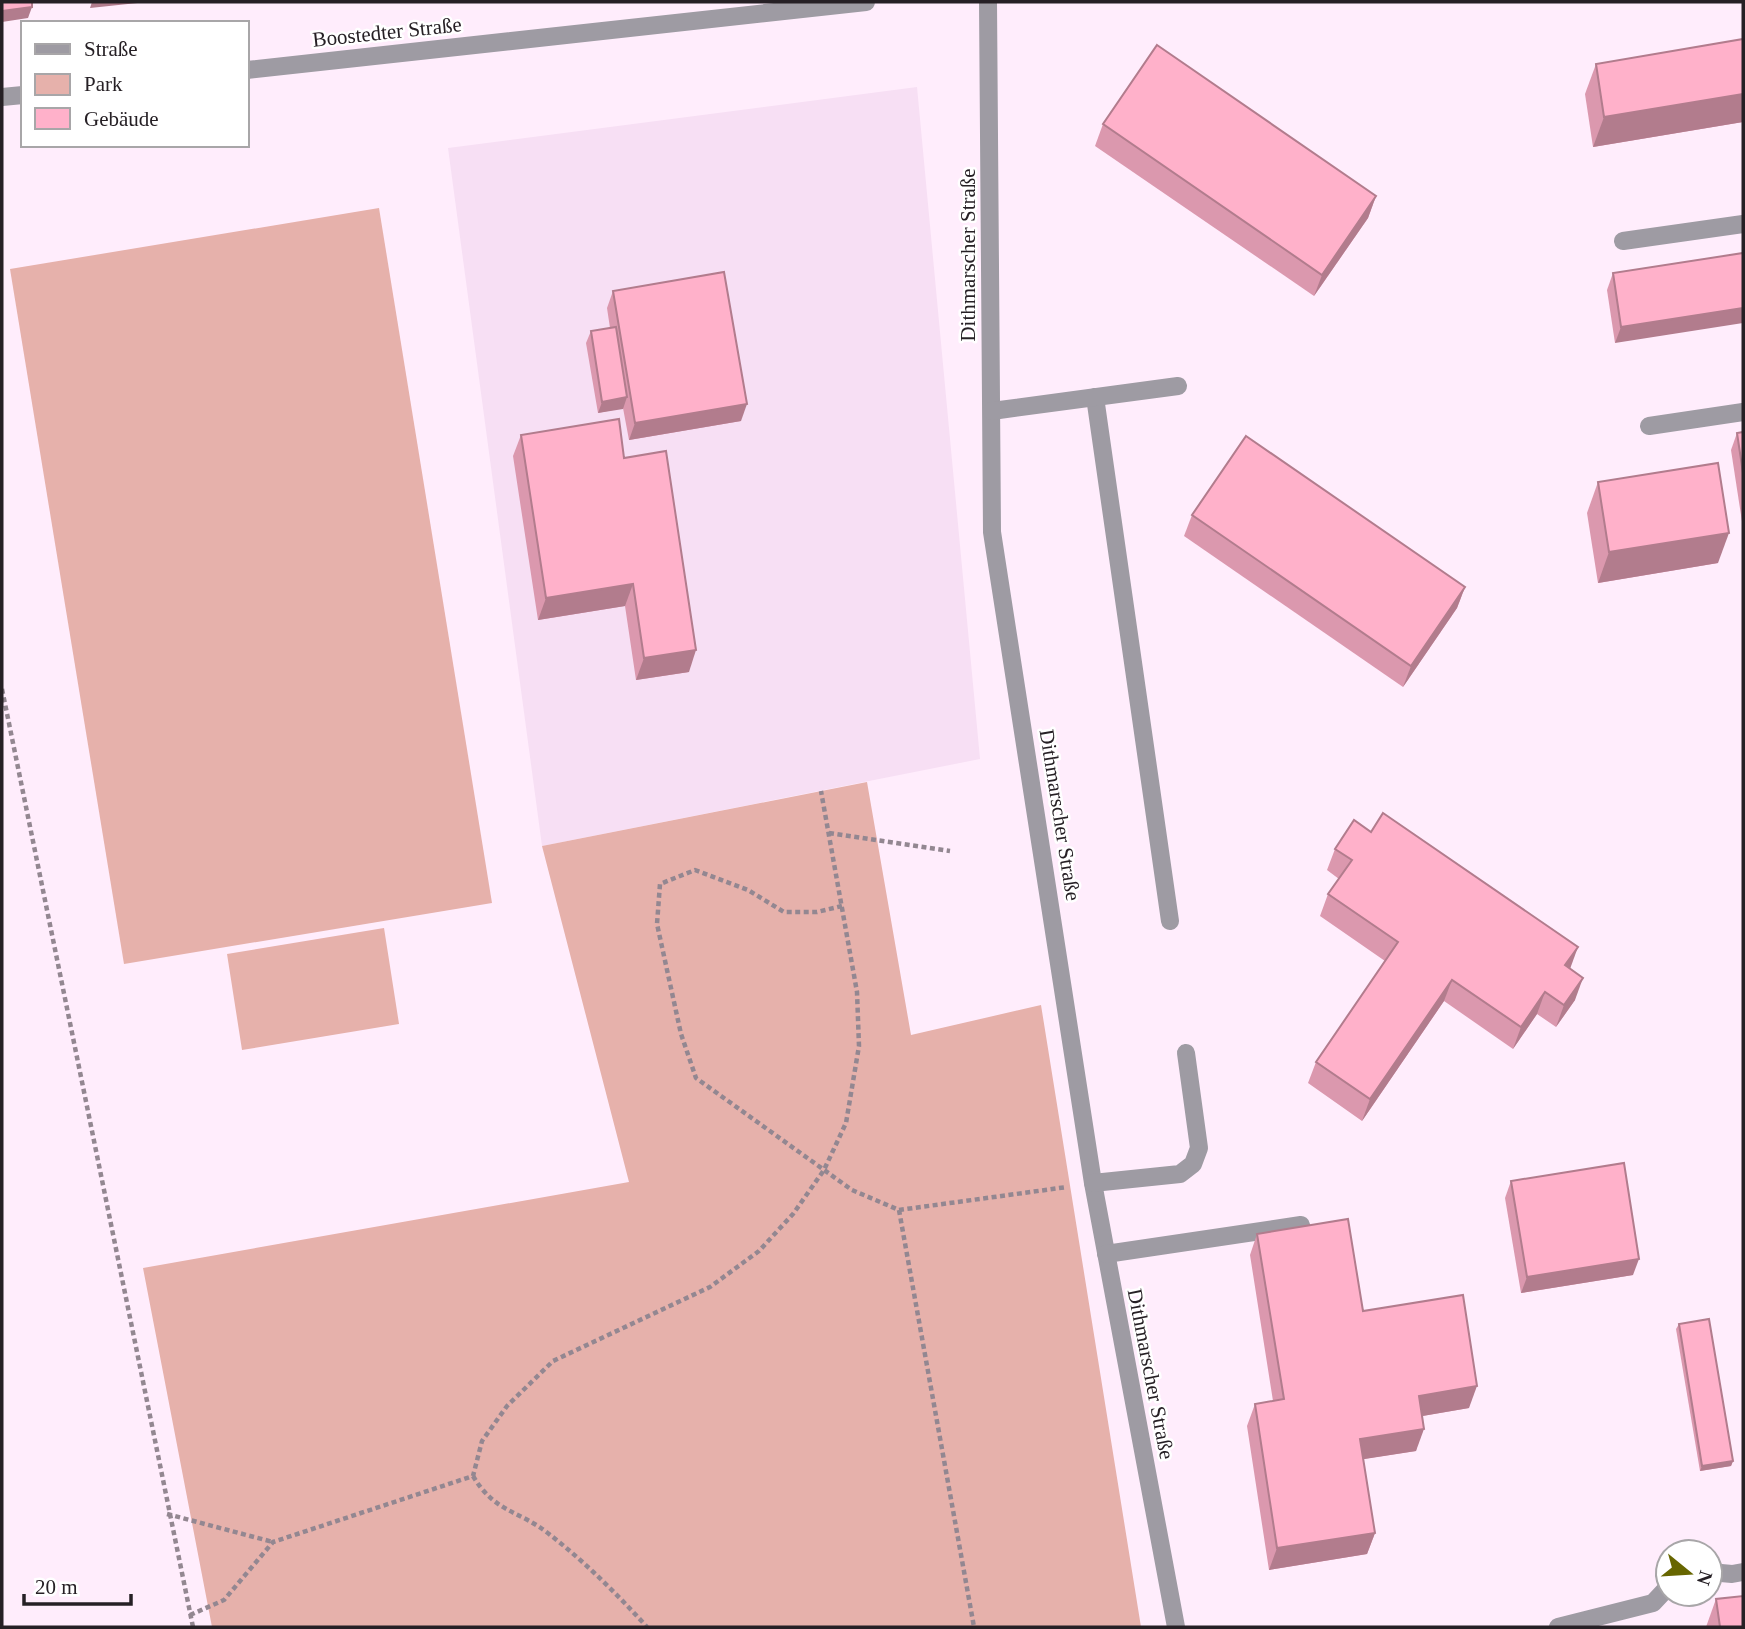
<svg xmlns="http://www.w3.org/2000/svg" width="1745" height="1629" font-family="'Times New Roman',serif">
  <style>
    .built { fill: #f7dff4 }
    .green { fill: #e6b1ab }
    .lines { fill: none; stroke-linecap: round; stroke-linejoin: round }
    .path { stroke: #938791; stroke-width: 4.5; stroke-dasharray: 5 3.5; stroke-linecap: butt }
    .minor { stroke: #9e9ba3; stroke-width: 18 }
    .wall { fill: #db98ae }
    .shaded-wall { fill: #b27c8d }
    .building { fill: #ffb1ca; stroke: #b27c8d; stroke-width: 2 }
    .labels { text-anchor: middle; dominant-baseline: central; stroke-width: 5; stroke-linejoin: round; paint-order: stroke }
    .street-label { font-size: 21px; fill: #262025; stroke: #fff }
  </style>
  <rect width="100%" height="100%" fill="#ffedfc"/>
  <path class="built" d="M917,87L980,759L542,846L448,148Z"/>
  <g class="green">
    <path d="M379,208L492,903L124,964L10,269Z"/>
    <path d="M867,782L911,1035L1041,1005L1141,1627H212L143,1268L629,1182L542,846Z"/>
    <path d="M384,928L399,1024L242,1050L227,954Z"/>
  </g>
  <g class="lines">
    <g class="path">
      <path d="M2,689L193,1627"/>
      <path d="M829,833L950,851"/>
      <path d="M842,906L817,912H784L748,890L695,870L660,884L657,924L681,1034L696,1078L852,1190L899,1210L1067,1187"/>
      <path d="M899,1210L974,1627"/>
      <path d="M473,1476C495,1513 519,1510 549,1534C585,1562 616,1593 647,1627"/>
      <path d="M167,1514L273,1542"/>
      <path d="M190,1615L224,1600L273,1542L473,1476L482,1441L507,1406L553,1361L710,1287L759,1251L793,1214L824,1170L846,1123L859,1046L857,992L821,791"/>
    </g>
    <g class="minor">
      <path d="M988,2L992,532L1093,1183L1176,1627"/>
      <path d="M247,70L866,2"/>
      <path d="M2,97L23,95"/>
      <path d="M1623,241L1743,224"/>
      <path d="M1095,397L1170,921"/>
      <path d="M992,411L1178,386"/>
      <path d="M1649,426L1743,412"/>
      <path d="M1093,1183L1180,1174L1193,1164L1199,1148L1186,1053"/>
      <path d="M1106,1254L1301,1225"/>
      <path d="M1710,1572L1732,1574L1743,1572"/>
      <path d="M1558,1627L1653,1603L1668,1587"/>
    </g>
  </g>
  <g class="wall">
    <path d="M1743,39V122L1593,147L1585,94L1596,64Z"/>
    <path d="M1103,124L1376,196L1368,218L1314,296L1095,146Z"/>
    <path d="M1743,253L1615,343L1607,290L1613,273Z"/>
    <path d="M613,291L741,421L629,440L623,408L598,413L586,343L591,331L610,328L607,308Z"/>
    <path d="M1743,432V528L1731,450L1737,433Z"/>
    <path d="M521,435L624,458L689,672L636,680L625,606L538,620L513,456Z"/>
    <path d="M1598,482L1718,563L1598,583L1587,513Z"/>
    <path d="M1192,515L1465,587L1457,608L1403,687L1184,536Z"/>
    <path d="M1335,849L1570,969L1575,1000L1556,1027L1537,1014L1513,1049L1444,1001L1362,1121L1308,1083L1316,1062L1385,961L1320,916L1328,894L1339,879L1327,870Z"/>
    <path d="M1511,1181L1633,1275L1521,1293L1505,1198Z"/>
    <path d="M1257,1234L1363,1311L1469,1408L1422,1416L1416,1451L1363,1459L1375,1533L1367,1554L1269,1570L1247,1426L1255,1404L1273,1401L1250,1255Z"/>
    <path d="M1679,1324L1733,1461L1731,1466L1700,1471L1676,1329Z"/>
    <path d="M1716,1599L1743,1627H1706Z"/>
  </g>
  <g class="shaded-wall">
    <path d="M92,2H147L90,8Z"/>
    <path d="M32,7L28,18L2,22V11Z"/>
    <path d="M1743,94V122L1593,147L1604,117Z"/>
    <path d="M1376,196L1368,218L1314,296L1322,275Z"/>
    <path d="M1743,308V323L1615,343L1621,327Z"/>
    <path d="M627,397L623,409L598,413L602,402Z"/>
    <path d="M747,404L741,421L629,440L635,423Z"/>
    <path d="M1729,533L1718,563L1598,583L1609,552Z"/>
    <path d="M633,584L625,606L538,620L546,598Z"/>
    <path d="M1465,587L1457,608L1403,687L1411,666Z"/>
    <path d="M696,650L689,672L636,680L644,658Z"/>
    <path d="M1578,947L1570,969L1565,965Z"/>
    <path d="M1583,978L1575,1000L1556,1027L1564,1005Z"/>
    <path d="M1452,980L1444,1001L1362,1121L1370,1099Z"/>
    <path d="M1545,992L1537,1014L1513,1049L1521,1027Z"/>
    <path d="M1639,1259L1633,1275L1521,1293L1527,1277Z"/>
    <path d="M1477,1386L1469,1408L1411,1418L1419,1396Z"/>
    <path d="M1424,1429L1416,1451L1352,1461L1360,1439Z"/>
    <path d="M1733,1461L1731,1466L1700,1471L1702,1466Z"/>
    <path d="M1375,1533L1367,1554L1269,1570L1277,1548Z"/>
  </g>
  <g class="building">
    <path d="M2,2H32V7L2,11Z"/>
    <path d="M1743,39V94L1604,117L1596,64Z"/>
    <path d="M1157,45L1376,196L1322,275L1103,124Z"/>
    <path d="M1743,253V308L1621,327L1613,273Z"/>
    <path d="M724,272L747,404L635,423L613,291Z"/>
    <path d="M616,327L627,397L602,402L591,331Z"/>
    <path d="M619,419L624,458L666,451L696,650L644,658L633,584L546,598L521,435Z"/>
    <path d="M1743,432V473L1737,433Z"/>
    <path d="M1246,436L1465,587L1411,666L1192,515Z"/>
    <path d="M1718,463L1729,533L1609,552L1598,482Z"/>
    <path d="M1383,813L1578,947L1565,965L1583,978L1564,1005L1545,992L1521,1027L1452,980L1370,1099L1316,1062L1398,942L1328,894L1352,860L1335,849L1354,820L1371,832Z"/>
    <path d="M1624,1163L1639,1259L1527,1277L1511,1181Z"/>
    <path d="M1348,1219L1363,1311L1463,1295L1477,1386L1419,1396L1424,1429L1360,1439L1375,1533L1277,1548L1255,1404L1284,1399L1257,1234Z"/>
    <path d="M1709,1319L1733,1461L1702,1466L1679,1324Z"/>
    <path d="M1743,1596V1627H1720L1716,1599Z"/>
  </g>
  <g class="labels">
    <g class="street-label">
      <text transform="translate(387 32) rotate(-6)">Boostedter Straße</text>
      <text transform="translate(968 255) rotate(-90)">Dithmarscher Straße</text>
      <text transform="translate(1060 815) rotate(81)">Dithmarscher Straße</text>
      <text transform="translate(1151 1374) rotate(79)">Dithmarscher Straße</text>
    </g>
  </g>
  <rect width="1745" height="1629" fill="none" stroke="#262025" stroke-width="7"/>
  <rect x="21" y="21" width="228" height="126" fill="#ffffff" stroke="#a8a6a8" stroke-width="2"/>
  <rect x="35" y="44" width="35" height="10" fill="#9e9ba3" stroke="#a8a6a8" stroke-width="2"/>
  <text x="84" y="56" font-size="21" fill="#262025">Straße</text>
  <rect x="35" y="74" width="35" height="21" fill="#e6b1ab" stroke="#a8a6a8" stroke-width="2"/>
  <text x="84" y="91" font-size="21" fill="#262025">Park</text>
  <rect x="35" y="108" width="35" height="21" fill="#ffb1ca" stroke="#a8a6a8" stroke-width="2"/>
  <text x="84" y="126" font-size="21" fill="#262025">Gebäude</text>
  <g transform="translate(1689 1573) rotate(108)"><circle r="33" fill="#ffffff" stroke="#a8a6a8" stroke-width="2"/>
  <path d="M0-5L12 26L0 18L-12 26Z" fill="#676600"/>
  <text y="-10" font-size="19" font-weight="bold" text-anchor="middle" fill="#262025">N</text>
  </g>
  <path d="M24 1594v10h107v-10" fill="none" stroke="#262025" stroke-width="3.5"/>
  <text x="35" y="1594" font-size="21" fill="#262025" stroke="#ffffff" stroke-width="5" paint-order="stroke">20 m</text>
</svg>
